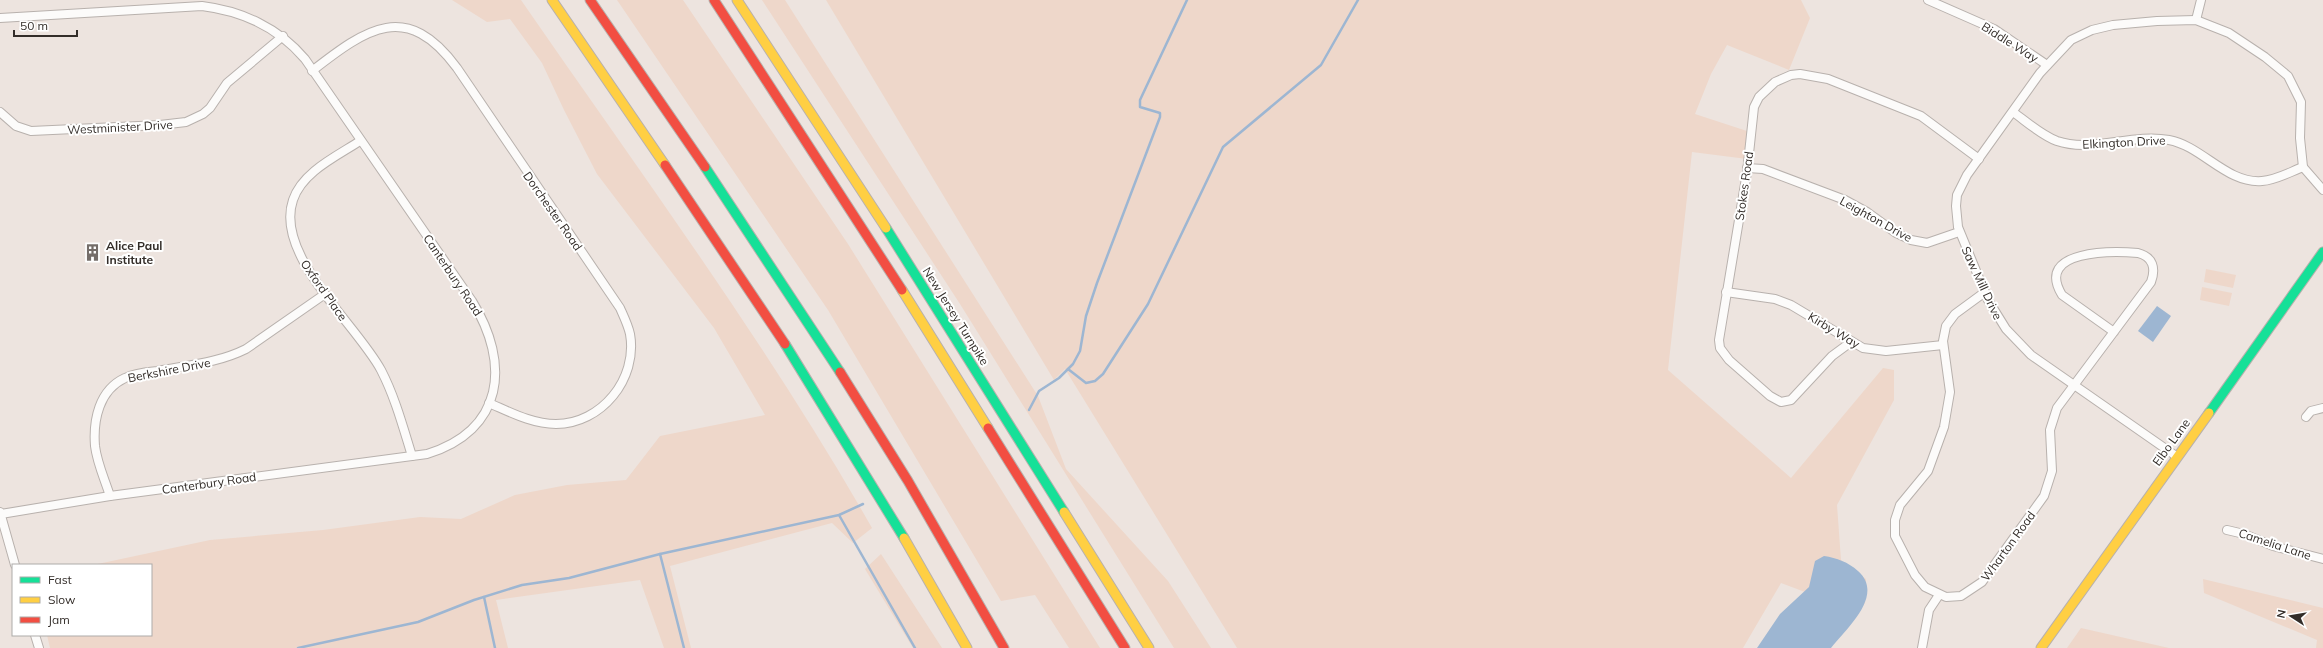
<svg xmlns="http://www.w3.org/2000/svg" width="2323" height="648" font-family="Mulish,sans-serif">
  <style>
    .green { fill: #eed7ca }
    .water { fill: #9db6d2 }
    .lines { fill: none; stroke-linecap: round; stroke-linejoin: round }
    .stream { stroke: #9db6d2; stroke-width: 2.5 }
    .street-casing { stroke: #b8b1ad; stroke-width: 10 }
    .fast-casing { stroke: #b8b1ad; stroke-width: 11 }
    .slow-casing { stroke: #b8b1ad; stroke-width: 11 }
    .jam-casing { stroke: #b8b1ad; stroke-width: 11 }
    .street { stroke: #fcfbfa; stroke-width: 8 }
    .fast { stroke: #16e098; stroke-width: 9 }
    .slow { stroke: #ffcf43; stroke-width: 9 }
    .jam { stroke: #f24e42; stroke-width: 9 }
    .labels { text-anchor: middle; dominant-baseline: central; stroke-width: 4; stroke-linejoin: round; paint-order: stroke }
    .street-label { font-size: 12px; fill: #332d29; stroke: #fff }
    .poi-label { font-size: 12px; font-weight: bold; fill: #332d29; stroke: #fff; text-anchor: start }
  </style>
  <rect width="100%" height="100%" fill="#ede4df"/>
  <g class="green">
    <path d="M452,0H521C641,174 768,345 872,528L853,543L832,523L670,566L691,648H664L640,580L496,600L508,648H50L47,635H151V565H93L210,540L323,530L420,517L461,519L515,495L567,485L626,480L660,436L765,415L714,328L597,174L564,110L542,63L510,19L487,22Z"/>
    <path d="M617,0H683L848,244L1100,648H1069L1035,595L1001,601L828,310Z"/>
    <path d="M762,0H785L1038,396L1066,469L1168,581L1211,648H1174L960,304Z"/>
    <path d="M826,0H1801L1810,18L1789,70L1727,45L1711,74L1695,114L1750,132L1747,159L1692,152L1668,370L1791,478L1883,368L1894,370V400L1837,505L1841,560L1866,579L1865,603L1830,648L1805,592L1781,583L1743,648H1237L1065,369L1054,380Z"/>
    <path d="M2206,269L2236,275L2233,288L2204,282Z"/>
    <path d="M2202,287L2232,293L2229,306L2200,300Z"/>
    <path d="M881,554L942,648H913L865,569Z"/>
    <path d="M2203,579L2323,608V648H2316L2317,640L2204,593Z"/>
    <path d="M2081,628L2169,648H2067Z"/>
  </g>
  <g class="water">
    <path d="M2157,306L2171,316L2153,342L2138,331Z"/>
    <path d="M1824,556C1837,558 1848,562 1858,571C1885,595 1847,628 1831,648H1757L1780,614L1809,587L1815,561Z"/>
  </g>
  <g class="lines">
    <g class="stream">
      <path d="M1068,369L1086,383L1095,381L1103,374L1148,304L1223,147L1321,65L1358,0"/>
      <path d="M1029,410L1039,391L1059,378L1073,364L1080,351L1086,316L1097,283L1160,117V113L1140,107V100L1187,0"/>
      <path d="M839,515L915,648"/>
      <path d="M660,554L684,648"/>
      <path d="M484,597L495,648"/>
      <path d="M298,648L418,622L474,600L522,585L569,578L660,554L839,515L863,504"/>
    </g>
    <defs>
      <g id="street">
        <path d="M1928,0L1994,29L2047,65"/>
        <path d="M0,18L202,6C242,11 279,28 305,59L472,301C511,364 504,430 427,454L110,496L1,514"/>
        <path d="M2196,20L2201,0"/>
        <path d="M312,71C367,28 407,0 457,68L620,308C624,317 628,325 630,334C638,379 601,424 556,424C532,424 510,412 489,403"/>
        <path d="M0,112L16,126L31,131L160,125L186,122L203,114L210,108L227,83L283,36"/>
        <path d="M2013,112C2027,122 2041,135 2057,141C2092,153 2132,133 2169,140C2202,146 2227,184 2262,181C2276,180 2290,172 2303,167"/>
        <path d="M360,141C337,156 302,172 293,200C274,255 357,325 381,370C395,397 403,427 412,456"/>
        <path d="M1747,168L1763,169L1845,200L1867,212L1896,233L1911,240L1927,243L1959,232"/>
        <path d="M1726,292L1775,299L1791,305L1863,348L1886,351L1943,345"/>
        <path d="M1985,292L1955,314L1946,326L1943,341L1950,392L1944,427L1928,471L1900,505L1895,520V536L1915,575L1925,587L1946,597L1961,596L1982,582L2044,496L2052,471L2050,430L2057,408L2151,282C2156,268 2153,257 2138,253C2114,251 2034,249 2062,295L2114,332"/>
        <path d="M1851,342L1832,356L1791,400L1781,402L1770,396L1729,360L1720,348L1719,340L1747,172L1754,107L1759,97L1775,82L1791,75L1800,74L1828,79L1921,116L1979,159"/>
        <path d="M2306,417L2311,411L2323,408"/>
        <path d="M2176,456L2031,355L2006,329L1988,300L1958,227L1956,206L1957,195L1967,175L2040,73L2071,40L2092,30L2113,25L2157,21L2196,20L2229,33L2265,57L2288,76L2301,102L2300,138L2303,167L2323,190"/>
        <path d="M110,496C105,480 97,463 95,446C93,420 99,390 125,378C134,373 147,372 157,371C188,365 218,363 246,349L325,294"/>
        <path d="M0,512L15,565"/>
        <path d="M2227,530L2244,534L2273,546L2323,559"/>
        <path d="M35,635L39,648"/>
        <path d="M1922,648L1929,610L1939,595"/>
      </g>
      <g id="fast">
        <path d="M705,167L840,372"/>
        <path d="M886,228L1064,512"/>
        <path d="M785,344L904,538"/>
        <path d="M2209,413L2323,252"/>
      </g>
      <g id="slow">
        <path d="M552,0L665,165"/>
        <path d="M737,0L886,228"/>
        <path d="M902,290L988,428"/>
        <path d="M1064,512L1149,648"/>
        <path d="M904,538L967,648"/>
        <path d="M2041,648L2209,413"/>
      </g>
      <g id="jam">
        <path d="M590,0L705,167"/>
        <path d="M714,0L902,290"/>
        <path d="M665,165L785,344"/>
        <path d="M840,372L908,481L1004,648"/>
        <path d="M988,428L1125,648"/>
      </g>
    </defs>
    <use href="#street" class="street-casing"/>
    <use href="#fast" class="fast-casing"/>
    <use href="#slow" class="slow-casing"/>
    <use href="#jam" class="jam-casing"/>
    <use href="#street" class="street"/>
    <use href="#fast" class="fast"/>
    <use href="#slow" class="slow"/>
    <use href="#jam" class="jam"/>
  </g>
  <defs>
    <symbol id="building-bare" viewBox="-9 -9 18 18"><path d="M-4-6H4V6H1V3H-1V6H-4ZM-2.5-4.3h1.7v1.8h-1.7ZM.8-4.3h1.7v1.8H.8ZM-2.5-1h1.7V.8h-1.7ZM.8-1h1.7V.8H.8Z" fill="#746d69" stroke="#fff" stroke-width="2.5" paint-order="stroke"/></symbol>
  </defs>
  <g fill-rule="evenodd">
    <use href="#building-bare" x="80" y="240" width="25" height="25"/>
  </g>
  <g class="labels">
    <g class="street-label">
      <text transform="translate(2010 42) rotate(32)">Biddle Way</text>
      <text transform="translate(120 127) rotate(-3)">Westminister Drive</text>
      <text transform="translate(2124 142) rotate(-3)">Elkington Drive</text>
      <text transform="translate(1744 186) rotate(-82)">Stokes Road</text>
      <text transform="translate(553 211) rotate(55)">Dorchester Road</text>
      <text transform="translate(1876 219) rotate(29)">Leighton Drive</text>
      <text transform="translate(453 275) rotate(56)">Canterbury Road</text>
      <text transform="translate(1982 283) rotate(65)">Saw Mill Drive</text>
      <text transform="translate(324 290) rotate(55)">Oxford Place</text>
      <text transform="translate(956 316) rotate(58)">New Jersey Turnpike</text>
      <text transform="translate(1834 330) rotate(31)">Kirby Way</text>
      <text transform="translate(169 370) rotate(-11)">Berkshire Drive</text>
      <text transform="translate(2171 442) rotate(-54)">Elbo Lane</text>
      <text transform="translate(209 483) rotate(-8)">Canterbury Road</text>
      <text transform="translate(2275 544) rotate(18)">Camelia Lane</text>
      <text transform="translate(2008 546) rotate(-54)">Wharton Road</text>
    </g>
    <g class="poi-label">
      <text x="106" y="245">Alice Paul<tspan x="106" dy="14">Institute</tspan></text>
    </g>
  </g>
  <rect x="12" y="564" width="140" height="72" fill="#ffffff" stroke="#adaba9"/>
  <rect x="20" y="577" width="20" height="6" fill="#16e098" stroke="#adaba9"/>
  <text x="48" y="584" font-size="12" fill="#332d29">Fast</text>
  <rect x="20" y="597" width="20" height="6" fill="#ffcf43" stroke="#adaba9"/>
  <text x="48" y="604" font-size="12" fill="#332d29">Slow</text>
  <rect x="20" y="617" width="20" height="6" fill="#f24e42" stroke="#adaba9"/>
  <text x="48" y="624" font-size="12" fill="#332d29">Jam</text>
  <g transform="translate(2291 616) rotate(282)" stroke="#ffffff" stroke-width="3" paint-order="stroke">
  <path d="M0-3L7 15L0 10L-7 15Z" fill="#332d29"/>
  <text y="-6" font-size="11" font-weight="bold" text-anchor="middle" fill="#332d29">N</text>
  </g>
  <path d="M14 30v6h63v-6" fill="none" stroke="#332d29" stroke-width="2"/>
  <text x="20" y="30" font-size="12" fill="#332d29" stroke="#ffffff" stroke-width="3" paint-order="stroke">50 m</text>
</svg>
